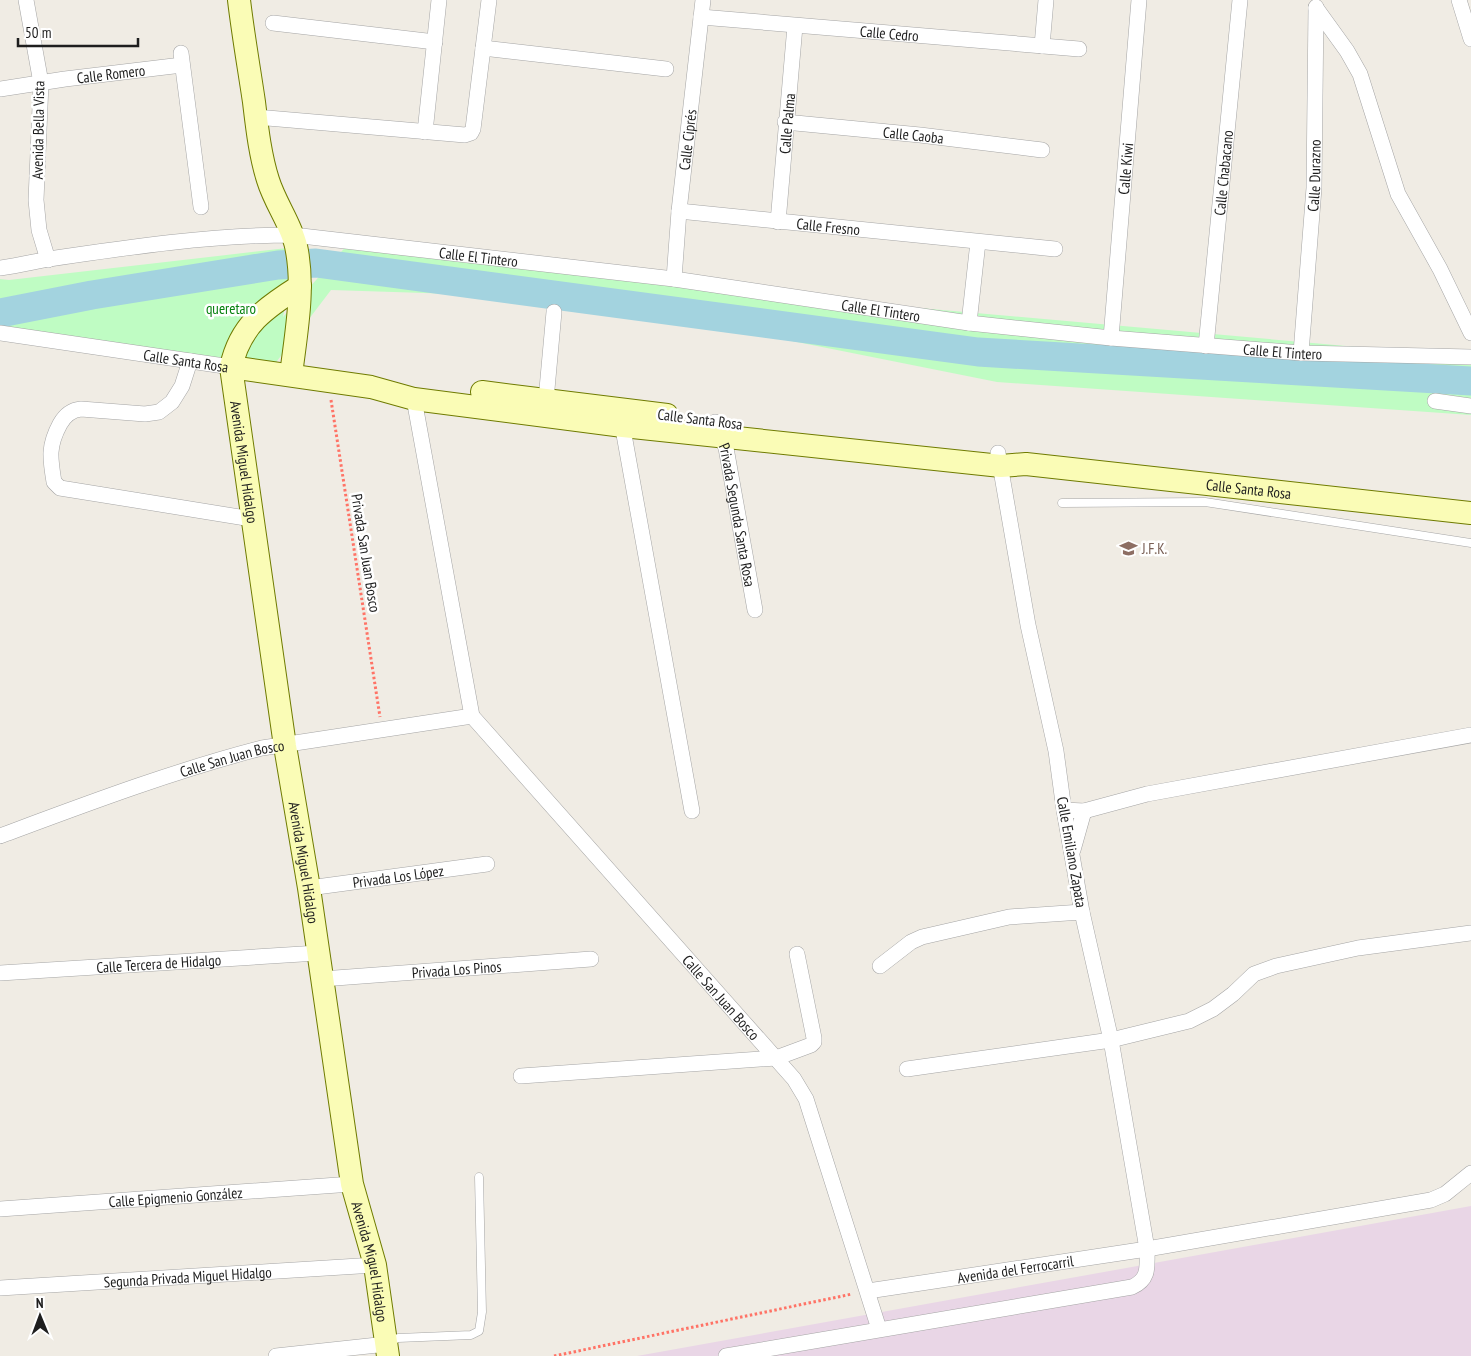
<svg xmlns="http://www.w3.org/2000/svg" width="1471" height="1356" font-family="'PT Sans Narrow',sans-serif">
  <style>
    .industrial { fill: #e9d6e6 }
    .park { fill: #bffcc3 }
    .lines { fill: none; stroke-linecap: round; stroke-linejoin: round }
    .river { stroke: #a3d3df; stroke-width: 29 }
    .lane-casing { stroke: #a5a5a5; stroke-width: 9 }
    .street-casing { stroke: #a5a5a5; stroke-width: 16 }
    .secondary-casing { stroke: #6f7b00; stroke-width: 24 }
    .path { stroke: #ff7366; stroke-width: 3; stroke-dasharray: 2.5 2.5; stroke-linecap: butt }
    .lane { stroke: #fff; stroke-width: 8 }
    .street { stroke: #fff; stroke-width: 15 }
    .secondary { stroke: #fafcb6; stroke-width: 22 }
    .labels { text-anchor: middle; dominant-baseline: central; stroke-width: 5; stroke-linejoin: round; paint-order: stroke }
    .street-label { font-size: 15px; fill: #1e1e1e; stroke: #fff }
    .park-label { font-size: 15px; fill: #07820f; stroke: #fff }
    .education-label { font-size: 15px; fill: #785e54; stroke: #fff; text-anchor: start }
  </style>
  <rect width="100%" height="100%" fill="#f0ece4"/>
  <path class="industrial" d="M1471,1206V1356H637Z"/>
  <path class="park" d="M350,242L796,297L1471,357V415L997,382L577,298L331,290L274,365L0,333V279L9,280L296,247L283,317Z"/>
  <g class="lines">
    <path class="river" d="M0,313L92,295L278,265L316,263L978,352L1471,381"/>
    <defs>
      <g id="lane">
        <path d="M1062,503L1205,502L1471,543"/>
        <path d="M388,1343L398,1338L471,1335L479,1331L482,1312L479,1177"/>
      </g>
      <g id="street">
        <path d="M26,0L41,83L36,200L39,230L48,260"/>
        <path d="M1459,0L1471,39"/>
        <path d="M1316,8L1347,51L1360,74L1398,194L1440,269L1471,333"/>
        <path id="s1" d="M701,17L1079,49"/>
        <path d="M273,23L435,42"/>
        <path d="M1042,46L1046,0"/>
        <path d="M483,48L666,69"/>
        <path d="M181,53L201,207"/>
        <path id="s2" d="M0,89L65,79L182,65"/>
        <path d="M256,117L465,135L471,133L473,129L489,0"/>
        <path id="s3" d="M785,122L920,135L1042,150"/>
        <path d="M425,132L439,0"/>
        <path id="s4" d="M679,211L1055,249"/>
        <path id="s5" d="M778,222L795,26"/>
        <path id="s6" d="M0,268C16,266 33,262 49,259C130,247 211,235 293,235L674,279L969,323L1111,338L1301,353L1471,357"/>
        <path id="s7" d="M674,279L679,211L703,0"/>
        <path d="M969,323L978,242"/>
        <path id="s8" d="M0,333L231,367"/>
        <path id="s9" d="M1111,338L1139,0"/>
        <path id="s10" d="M1206,346L1240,0"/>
        <path id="s11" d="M1301,353L1314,188L1316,7"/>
        <path d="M190,361L182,386L172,402L159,412L145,414L81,409C71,410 65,415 60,424C48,446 50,458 54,482L60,488L252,519"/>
        <path id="s12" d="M414,399L472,716L794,1079L806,1099L879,1329"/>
        <path d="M546,400L554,312"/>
        <path d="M1435,401L1471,406"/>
        <path d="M621,418L692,811"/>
        <path id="s13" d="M715,422L726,448L755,610"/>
        <path d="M1064,810L1084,811L1147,794L1471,735"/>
        <path id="s14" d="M0,836C86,804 173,771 262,748L472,716"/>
        <path d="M1073,850L1084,811"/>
        <path id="s15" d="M309,888L487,864"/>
        <path d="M880,966L911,942L922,937L1009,917L1082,912"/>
        <path id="s16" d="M0,973L318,953"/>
        <path id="s17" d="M322,979L591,959"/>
        <path d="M907,1069L1111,1040L1189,1021L1213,1009L1233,994L1254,974L1276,966L1358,948L1471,933"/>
        <path d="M521,1076L776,1058L811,1045L814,1042V1038L797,954"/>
        <path id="s18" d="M0,1209L352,1184"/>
        <path id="s19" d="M0,1288L375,1265"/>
        <path id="s20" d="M868,1291L1147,1249L1431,1200L1445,1194L1471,1173"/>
        <path d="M276,1356L387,1344"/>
        <path d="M726,1356L1132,1287C1150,1279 1147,1266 1147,1249L1111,1040L1082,912L1064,810L1056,751L1028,625L998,453"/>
      </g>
      <g id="secondary">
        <path d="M239,0C243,34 249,68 254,102C257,127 260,155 268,180C275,203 291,224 296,246C305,288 296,333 291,375"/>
        <path id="s21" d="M300,286C265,308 240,325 231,367L285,746L309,888L352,1184L375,1265L388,1356"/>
        <path id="s22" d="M231,367L371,387L414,399L623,426L1001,466L1026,464L1471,513"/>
        <path d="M482,392L667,415"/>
      </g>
    </defs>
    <use href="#lane" class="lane-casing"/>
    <use href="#street" class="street-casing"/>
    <use href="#secondary" class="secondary-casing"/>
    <g class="path">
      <path d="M331,400L380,717"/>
      <path d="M554,1356L852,1294"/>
    </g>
    <use href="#lane" class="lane"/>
    <use href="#street" class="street"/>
    <use href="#secondary" class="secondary"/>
  </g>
  <defs>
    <symbol id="school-bare" viewBox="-9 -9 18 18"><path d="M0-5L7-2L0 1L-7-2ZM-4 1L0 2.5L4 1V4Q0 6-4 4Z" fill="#8d6e63" stroke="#fff" stroke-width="2.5" paint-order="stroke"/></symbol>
  </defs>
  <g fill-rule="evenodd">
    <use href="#school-bare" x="1116" y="536" width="25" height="25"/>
  </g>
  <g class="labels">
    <g class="street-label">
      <text stroke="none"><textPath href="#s1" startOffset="189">Calle Cedro</textPath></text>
      <text stroke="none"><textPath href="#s2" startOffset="112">Calle Romero</textPath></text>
      <text stroke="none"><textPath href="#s5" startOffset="99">Calle Palma</textPath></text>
      <text transform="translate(38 130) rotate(-89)">Avenida Bella Vista</text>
      <text stroke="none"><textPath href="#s3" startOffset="129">Calle Caoba</textPath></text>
      <text stroke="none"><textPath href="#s7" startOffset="140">Calle Ciprés</textPath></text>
      <text stroke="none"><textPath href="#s9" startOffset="170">Calle Kiwi</textPath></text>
      <text stroke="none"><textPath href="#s10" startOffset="174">Calle Chabacano</textPath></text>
      <text stroke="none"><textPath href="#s11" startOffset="178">Calle Durazno</textPath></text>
      <text stroke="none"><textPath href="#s4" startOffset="150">Calle Fresno</textPath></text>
      <text stroke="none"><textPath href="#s6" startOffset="482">Calle El Tintero</textPath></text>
      <text stroke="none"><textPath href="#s6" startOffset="888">Calle El Tintero</textPath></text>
      <text stroke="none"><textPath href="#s6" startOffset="1292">Calle El Tintero</textPath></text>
      <text stroke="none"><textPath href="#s8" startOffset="188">Calle Santa Rosa</textPath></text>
      <text transform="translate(700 419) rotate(7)">Calle Santa Rosa</text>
      <text stroke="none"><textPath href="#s21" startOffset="206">Avenida Miguel Hidalgo</textPath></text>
      <text stroke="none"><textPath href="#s22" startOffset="1026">Calle Santa Rosa</textPath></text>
      <text stroke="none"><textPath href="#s13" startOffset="96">Privada Segunda Santa Rosa</textPath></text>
      <text transform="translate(366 553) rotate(81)">Privada San Juan Bosco</text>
      <text stroke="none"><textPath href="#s14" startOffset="245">Calle San Juan Bosco</textPath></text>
      <text transform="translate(1072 852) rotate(80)">Calle Emiliano Zapata</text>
      <text stroke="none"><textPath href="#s21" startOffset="611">Avenida Miguel Hidalgo</textPath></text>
      <text stroke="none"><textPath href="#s15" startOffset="90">Privada Los López</textPath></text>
      <text stroke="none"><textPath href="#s16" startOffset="159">Calle Tercera de Hidalgo</textPath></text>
      <text stroke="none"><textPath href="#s17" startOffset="135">Privada Los Pinos</textPath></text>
      <text stroke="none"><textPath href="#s12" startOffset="698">Calle San Juan Bosco</textPath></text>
      <text stroke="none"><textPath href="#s18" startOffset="176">Calle Epigmenio González</textPath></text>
      <text stroke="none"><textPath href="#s21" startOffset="1016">Avenida Miguel Hidalgo</textPath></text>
      <text stroke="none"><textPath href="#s20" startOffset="149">Avenida del Ferrocarril</textPath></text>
      <text stroke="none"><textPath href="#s19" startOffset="188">Segunda Privada Miguel Hidalgo</textPath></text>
    </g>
    <g class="park-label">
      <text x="231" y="308">queretaro</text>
    </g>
    <g class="education-label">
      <text x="1142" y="548">J.F.K.</text>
    </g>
  </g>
  <g transform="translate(40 1316) rotate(359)" stroke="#ffffff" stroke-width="4" paint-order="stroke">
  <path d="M0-4L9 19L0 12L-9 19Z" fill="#1e1e1e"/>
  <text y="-8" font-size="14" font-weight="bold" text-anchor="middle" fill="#1e1e1e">N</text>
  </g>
  <path d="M18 38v8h120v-8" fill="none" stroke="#1e1e1e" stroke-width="2.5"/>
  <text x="25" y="38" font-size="15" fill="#1e1e1e" stroke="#ffffff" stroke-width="4" paint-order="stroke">50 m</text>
</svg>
